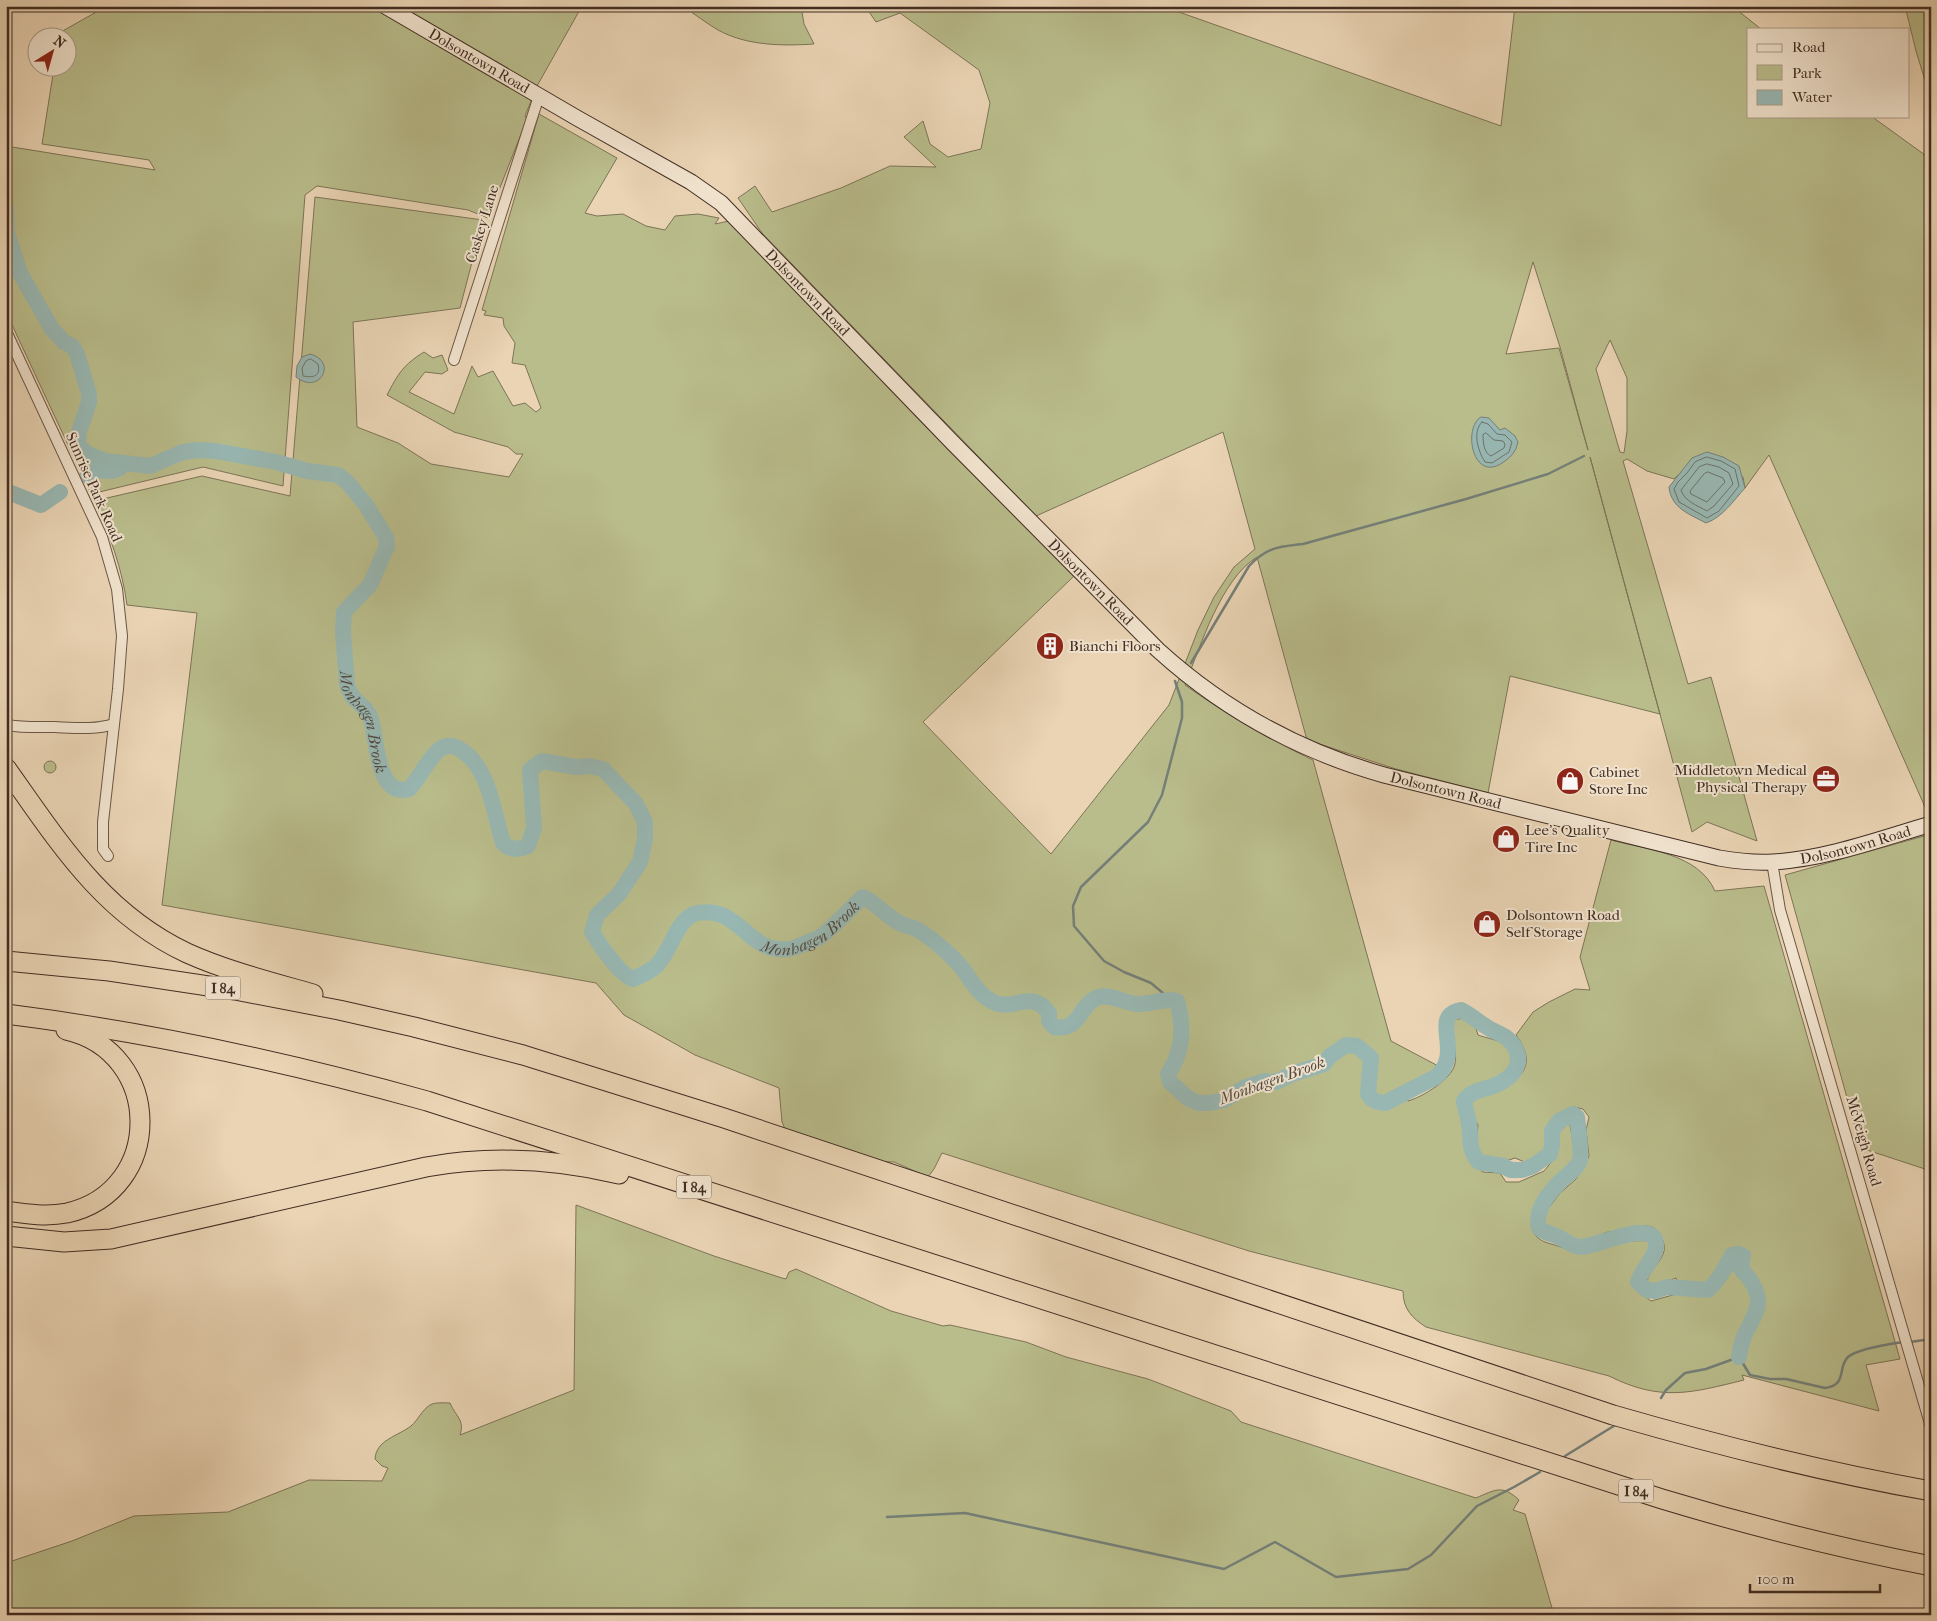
<svg xmlns="http://www.w3.org/2000/svg" width="1937" height="1621" font-family="'IM FELL French Canon',serif">
  <style>
    .green { fill: #b9bc8b; stroke: #7d7457; fill-rule: evenodd }
    .water { fill: #98b7b2; stroke: #758079 }
    .lines { fill: none; stroke-linecap: round; stroke-linejoin: round }
    .shore { stroke: #6c726a; stroke-width: 1 }
    .stream { stroke: #758079; stroke-width: 2.5 }
    .river { stroke: #98b7b2; stroke-width: 16 }
    .street-casing { stroke: #6b5747; stroke-width: 12 }
    .secondary-casing { stroke: #412d23; stroke-width: 17 }
    .highway-casing { stroke: #412d23; stroke-width: 21 }
    .street { stroke: #f1e3ce; stroke-width: 10 }
    .secondary { stroke: #f1e3ce; stroke-width: 15 }
    .highway { stroke: #ead4b4; stroke-width: 19 }
    .labels { text-anchor: middle; dominant-baseline: central; stroke-width: 4; stroke-linejoin: round; paint-order: stroke }
    .shield { fill: #f1e3ce; stroke: #766456; stroke-width: 1 }
    .shield-label { font-size: 14px; font-weight: bold; fill: #412d23 }
    .street-label { font-size: 15px; fill: #412d23; stroke: #f1e3ce }
    .poi-label { font-size: 15px; fill: #412d23; stroke: #f1e3ce; text-anchor: start }
    .water-label { font-size: 16px; font-style: italic; fill: #524940; stroke: #f1e3ce }
  </style>
  <rect width="100%" height="100%" fill="#ead4b4"/>
  <filter id="stains"><feTurbulence type="fractalNoise" baseFrequency=".004" numOctaves="4"/><feColorMatrix values="0 0 0 0 .2 0 0 0 0 .09 0 0 0 0 .02 0 0 0 .5 -.17"/></filter>
  <radialGradient id="worn" r=".72"><stop offset=".6" stop-color="#630" stop-opacity="0"/><stop offset="1" stop-color="#630" stop-opacity=".3"/></radialGradient>
  <g class="green">
    <path d="M107,6H582L537,86L525,116L527,119L488,218L468,210L317,186L305,195L283,486L203,467L91,494L6,312V146L155,170L149,160L42,144L54,68H68V38L58,37L59,33Z"/>
    <path d="M682,6H801L804,24L814,44C783,46 747,46 718,30C706,23 695,14 682,6Z"/>
    <path d="M865,6H1162L1501,126L1515,6H1542V9L1543,6H1732L1761,29H1748V116H1871L1925,155L1931,148V815L1929,816L1769,455L1745,488L1743,477L1692,458L1684,470L1674,479L1647,471L1627,459L1623,461L1688,684L1711,677L1757,841L1707,822L1692,832L1590,457L1660,714L1510,676L1488,793L1396,769L1307,740L1257,557C1221,579 1200,647 1185,685C1226,714 1268,739 1313,760L1391,1041L1442,1068L1404,1088L1408,1101C1422,1097 1453,1079 1455,1063C1458,1048 1449,1034 1454,1020L1463,1018L1475,1025L1478,1035C1492,1040 1513,1041 1514,1059C1516,1083 1478,1080 1465,1090C1461,1093 1459,1099 1457,1103L1461,1118L1467,1157L1483,1172L1500,1173L1506,1182H1519L1544,1171L1557,1155L1559,1133L1567,1123L1570,1125L1576,1159C1572,1164 1568,1170 1563,1174C1559,1177 1555,1180 1551,1183C1535,1202 1516,1235 1551,1244C1563,1247 1572,1253 1584,1252C1592,1252 1598,1246 1606,1245C1620,1241 1637,1240 1652,1241C1656,1268 1609,1268 1651,1301L1680,1293L1676,1278L1657,1285H1651L1647,1281C1650,1269 1661,1263 1664,1251C1665,1246 1663,1240 1661,1236C1654,1219 1632,1228 1620,1231C1616,1232 1612,1231 1608,1232C1601,1233 1595,1241 1587,1242C1575,1244 1561,1232 1547,1230L1543,1224L1545,1213L1560,1193L1575,1180L1584,1167L1589,1156L1586,1130L1589,1117L1583,1109L1574,1107L1564,1111L1551,1121L1546,1128V1150L1538,1159L1529,1164L1515,1158L1503,1162L1481,1159L1476,1147L1478,1125L1468,1108L1472,1100C1504,1087 1546,1076 1516,1035L1533,1012L1549,1002L1575,989L1590,990L1580,957L1611,840C1647,850 1698,853 1715,891L1764,886L1900,1359L1866,1365L1879,1411L1742,1375L1744,1380C1691,1393 1661,1402 1609,1376L1426,1327C1412,1318 1403,1309 1403,1291L1249,1251L942,1153L934,1169L928,1177L894,1162L816,1159L803,1154L788,1136L782,1122L779,1088L695,1055L624,1015L596,983L162,905L197,613L127,605C122,568 110,535 94,501L202,476L290,496L315,197L483,220L460,308L353,322L357,427L398,443L431,464L509,477L523,454H516L508,447L454,432L387,395C398,374 403,365 424,352L433,358L442,355L448,370L442,374L425,372L409,392L454,414L472,366L478,377L493,371L513,406L525,403L536,412L541,408L525,365L512,363L515,343L504,326L503,318L484,315L486,311L482,310L539,114L617,158L585,213L597,216L623,214L646,226L665,230L675,216L698,214L719,218L715,224L729,221L928,429L1074,576L923,722L1051,854L1169,705L1198,630L1214,597L1234,567L1255,549L1223,432L1036,516L762,233L738,198L755,186L772,212L841,188L890,166L936,167L904,137L923,121L930,144L948,157L981,149L990,103L979,70L900,13L876,22ZM1533,262L1560,347L1588,450L1559,348L1506,354ZM1610,340L1627,378V431L1624,453L1620,452L1596,369Z"/>
    <path d="M1905,6H1931V100L1916,51Z"/>
    <circle cx="50" cy="767" r="6"/>
    <path d="M1931,834V1171L1861,1148L1785,875Z"/>
    <path d="M576,1205L714,1256L782,1278L786,1279L789,1272L796,1269L891,1311L943,1326L950,1325L1026,1342L1066,1357L1148,1379L1231,1411L1241,1422L1476,1498C1495,1490 1502,1484 1519,1500L1513,1510L1525,1514L1554,1615H6V1563L72,1541L134,1516L228,1512L309,1480L382,1481L388,1468L382,1466L375,1459C376,1440 398,1436 411,1426C418,1420 422,1410 430,1405C435,1402 444,1403 450,1403C456,1417 465,1420 460,1435L574,1390Z"/>
  </g>
  <g class="water">
    <path d="M310,354C338,361 320,396 296,377L297,366L302,357Z"/>
    <path d="M1481,417L1489,418L1500,430L1505,428L1515,436L1518,442C1516,451 1512,456 1505,461C1473,486 1462,428 1481,417Z"/>
    <path d="M1707,452L1723,457L1739,466L1745,488C1733,501 1723,517 1706,523C1689,514 1671,508 1669,487L1692,458Z"/>
  </g>
  <g class="lines">
    <g class="shore">
      <path d="M311,359L318,364C321,376 314,378 303,376L302,368L306,361Z"/>
      <path d="M1482,422L1488,424L1497,434L1505,435L1512,442L1509,452L1492,463L1485,462C1478,451 1472,432 1482,422Z"/>
      <path d="M1486,433L1494,440L1503,441L1505,444L1504,448L1491,456C1484,453 1483,443 1483,435Z"/>
      <path d="M1707,457L1721,461L1735,469L1739,486L1719,511L1707,518L1679,502L1674,489L1678,482L1687,473L1695,462Z"/>
      <path d="M1707,464L1719,467L1729,473L1733,484L1714,506L1707,511C1698,506 1684,501 1681,490L1699,467Z"/>
      <path d="M1708,472L1723,478L1725,482L1707,502L1691,494L1690,491L1704,474Z"/>
    </g>
    <g class="stream">
      <path d="M1191,663L1249,566C1267,547 1278,547 1303,544L1466,499L1548,474L1584,456"/>
      <path d="M1170,999L1151,983L1124,972L1104,961L1074,926L1073,906L1081,887L1148,822L1162,795L1182,718V702L1175,681"/>
      <path d="M1910,1342L1931,1339"/>
      <path d="M1661,1398L1666,1390L1685,1373L1706,1369L1739,1357L1750,1375L1770,1379H1786L1825,1388C1848,1385 1837,1367 1848,1357C1859,1348 1891,1344 1904,1342"/>
      <path d="M1565,1456L1617,1424"/>
      <path d="M887,1517L965,1513L1224,1569L1275,1542L1336,1577L1408,1569L1431,1555L1477,1506L1514,1487L1540,1472"/>
    </g>
    <g class="river">
      <path id="s1" d="M6,207L7,233L20,273L52,329L64,342L72,346L77,354L89,394V402L79,432L78,441L80,448L88,454L105,461L150,466L183,452L197,450L216,451L276,462L307,471L338,475L348,483L366,505L386,537L387,546L370,585L344,612L343,632L347,685C351,702 367,705 371,719C377,738 376,798 409,789C421,777 427,759 440,749C446,745 452,745 458,748C490,766 493,812 503,843C510,850 519,850 528,846L534,828L530,770L542,761L576,767L589,766L603,769L636,804L645,822V839L640,862L619,894L597,915L592,932C599,944 620,975 633,979C641,975 650,972 656,966C671,952 677,917 697,913C741,905 746,954 789,949C797,948 810,941 818,938C828,934 852,906 863,897C877,903 886,917 900,923C904,926 910,926 914,928C929,935 944,949 956,961C968,973 974,990 988,999C1012,1016 1030,986 1049,1013V1021L1054,1027C1081,1031 1078,1007 1096,998C1109,992 1125,1004 1138,1004C1151,1004 1165,998 1177,1001C1184,1026 1183,1052 1168,1074L1170,1082L1189,1099L1198,1103H1210L1224,1100L1246,1087L1264,1081L1276,1082L1292,1074L1324,1064L1330,1056L1346,1045L1357,1046L1371,1058L1368,1094C1372,1101 1377,1102 1385,1103L1436,1077C1465,1052 1428,1016 1461,1010C1471,1015 1480,1023 1490,1029C1496,1032 1502,1034 1507,1038C1526,1055 1519,1074 1498,1084C1486,1090 1472,1089 1464,1101C1465,1109 1468,1116 1469,1124C1472,1141 1467,1148 1479,1162L1503,1166L1511,1170H1522L1533,1166L1550,1154L1552,1146V1131L1559,1121L1573,1114L1577,1117C1578,1126 1582,1154 1580,1160C1578,1167 1570,1173 1564,1178C1551,1190 1534,1209 1539,1228C1545,1233 1549,1233 1556,1236C1564,1239 1571,1246 1580,1247C1594,1248 1655,1217 1656,1244C1657,1258 1641,1269 1638,1282L1647,1290L1655,1291L1667,1287L1708,1290C1719,1280 1725,1268 1732,1255L1739,1254L1743,1256L1741,1269C1779,1309 1742,1318 1739,1357"/>
      <path d="M87,476L99,470L113,471L120,468"/>
      <path d="M6,491L41,505L60,492"/>
    </g>
    <defs>
      <g id="street">
        <path d="M6,331L102,537L117,589L122,636L118,689L103,822V849L108,856"/>
        <path d="M454,360L539,96"/>
        <path d="M8,725C24,728 39,727 55,727C76,728 95,730 114,724"/>
        <path d="M1772,862L1780,910L1931,1427"/>
      </g>
      <g id="secondary">
        <path id="s2" d="M385,6L577,118L691,182L721,203L953,443L1158,650C1223,709 1299,751 1384,775L1719,858C1736,861 1755,863 1773,862C1826,859 1880,839 1931,824"/>
      </g>
      <g id="highway">
        <path d="M6,768C58,841 102,913 187,953C227,971 271,982 313,994"/>
        <path d="M6,961L109,971L235,990L339,1010L414,1027L523,1055L724,1118L1613,1415C1717,1445 1823,1472 1931,1491"/>
        <path d="M6,1014C149,1032 288,1062 427,1101L1662,1499C1751,1526 1840,1548 1931,1566"/>
        <path d="M6,1211C27,1214 46,1217 67,1213C165,1191 164,1052 66,1030"/>
        <path d="M6,1236L64,1242L111,1239L426,1167C492,1155 555,1159 619,1174"/>
      </g>
    </defs>
    <use href="#street" class="street-casing"/>
    <use href="#secondary" class="secondary-casing"/>
    <use href="#highway" class="highway-casing"/>
    <use href="#street" class="street"/>
    <use href="#secondary" class="secondary"/>
    <use href="#highway" class="highway"/>
  </g>
  <defs>
    <symbol id="building-disc" viewBox="-11 -11 22 22"><circle r="9.5" fill="#8f2418" stroke="#f1e3ce"/><path d="M-4-6H4V6H1V3H-1V6H-4ZM-2.5-4.3h1.7v1.8h-1.7ZM.8-4.3h1.7v1.8H.8ZM-2.5-1h1.7V.8h-1.7ZM.8-1h1.7V.8H.8Z" fill="#fff"/></symbol>
    <symbol id="office-disc" viewBox="-11 -11 22 22"><circle r="9.5" fill="#8f2418" stroke="#f1e3ce"/><path d="M-6-3h4V-5.5h4V-3h4V5H-6ZM-1-4.5V-3h2v-1.5ZM-6 0V1H6V0Z" fill="#fff"/></symbol>
    <symbol id="shop-disc" viewBox="-11 -11 22 22"><circle r="9.5" fill="#8f2418" stroke="#f1e3ce"/><path d="M-5-2.5h2.3a2.7 3.5 0 0 1 5.4 0H5L5.5 6h-11ZM-1.5-2.5h3a1.5 2.3 0 0 0-3 0Z" fill="#fff"/></symbol>
  </defs>
  <g fill-rule="evenodd">
    <use href="#building-disc" x="1034" y="630" width="32" height="32"/>
    <use href="#office-disc" x="1810" y="763" width="32" height="32"/>
    <use href="#shop-disc" x="1554" y="765" width="32" height="32"/>
    <use href="#shop-disc" x="1490" y="823" width="32" height="32"/>
    <use href="#shop-disc" x="1471" y="908" width="32" height="32"/>
  </g>
  <g class="labels">
    <g class="shield">
      <rect x="205.5" y="976.5" width="35" height="23" rx="4"/>
      <rect x="676.5" y="1175.5" width="35" height="23" rx="4"/>
      <rect x="1618.5" y="1479.5" width="35" height="23" rx="4"/>
    </g>
    <g class="shield-label">
      <text x="223" y="988">I 84</text>
      <text x="694" y="1187">I 84</text>
      <text x="1636" y="1491">I 84</text>
    </g>
    <g class="street-label">
      <text stroke="none"><textPath href="#s2" startOffset="109">Dolsontown Road</textPath></text>
      <text transform="translate(482 224) rotate(-73)">Caskey Lane</text>
      <text stroke="none"><textPath href="#s2" startOffset="514">Dolsontown Road</textPath></text>
      <text transform="translate(94 487) rotate(66)">Sunrise Park Road</text>
      <text stroke="none"><textPath href="#s2" startOffset="919">Dolsontown Road</textPath></text>
      <text stroke="none"><textPath href="#s2" startOffset="1339">Dolsontown Road</textPath></text>
      <text stroke="none"><textPath href="#s2" startOffset="1759">Dolsontown Road</textPath></text>
      <text transform="translate(1864 1141) rotate(74)">McVeigh Road</text>
    </g>
    <g class="poi-label">
      <text x="1069" y="646">Bianchi Floors</text>
      <text x="1807" y="770" text-anchor="end">Middletown Medical<tspan x="1807" dy="17">Physical Therapy</tspan></text>
      <text x="1589" y="772">Cabinet<tspan x="1589" dy="17">Store Inc</tspan></text>
      <text x="1525" y="830">Lee's Quality<tspan x="1525" dy="17">Tire Inc</tspan></text>
      <text x="1506" y="915">Dolsontown Road<tspan x="1506" dy="17">Self Storage</tspan></text>
    </g>
    <g class="water-label">
      <text stroke="none"><textPath href="#s1" startOffset="816">Monhagen Brook</textPath></text>
      <text stroke="none"><textPath href="#s1" startOffset="1749">Monhagen Brook</textPath></text>
      <text transform="translate(1272 1080) rotate(-20)">Monhagen Brook</text>
    </g>
  </g>
  <rect width="1937" height="1621" fill="none" stroke="#ead4b4" stroke-width="25"/>
  <rect x="8" y="8" width="1922" height="1606" fill="none" stroke="#412d23" stroke-width="2.5"/>
  <rect x="12" y="12" width="1912" height="1596" fill="none" stroke="#412d23"/>
  <rect x="1747" y="28" width="162" height="90" fill="#f1e3ce" stroke="#ab9a8a"/>
  <rect x="1757" y="44" width="25" height="8" fill="#f1e3ce" stroke="#ab9a8a"/>
  <text x="1792" y="52" font-size="15" fill="#412d23">Road</text>
  <rect x="1757" y="65" width="25" height="15" fill="#b9bc8b" stroke="#ab9a8a"/>
  <text x="1792" y="78" font-size="15" fill="#412d23">Park</text>
  <rect x="1757" y="90" width="25" height="15" fill="#98b7b2" stroke="#ab9a8a"/>
  <text x="1792" y="102" font-size="15" fill="#412d23">Water</text>
  <g transform="translate(52 52) rotate(37)"><circle r="24" fill="#f1e3ce" stroke="#ab9a8a"/>
  <path d="M0-4L9 19L0 12L-9 19Z" fill="#8f2418"/>
  <text y="-8" font-size="14" font-weight="bold" text-anchor="middle" fill="#412d23">N</text>
  </g>
  <path d="M1750 1584v8h130v-8" fill="none" stroke="#412d23" stroke-width="2.5"/>
  <text x="1757" y="1584" font-size="15" fill="#412d23" stroke="#f1e3ce" stroke-width="4" paint-order="stroke">100 m</text>
  <rect width="100%" height="100%" filter="url(#stains)"/>
  <rect width="100%" height="100%" fill="url(#worn)"/>
</svg>
